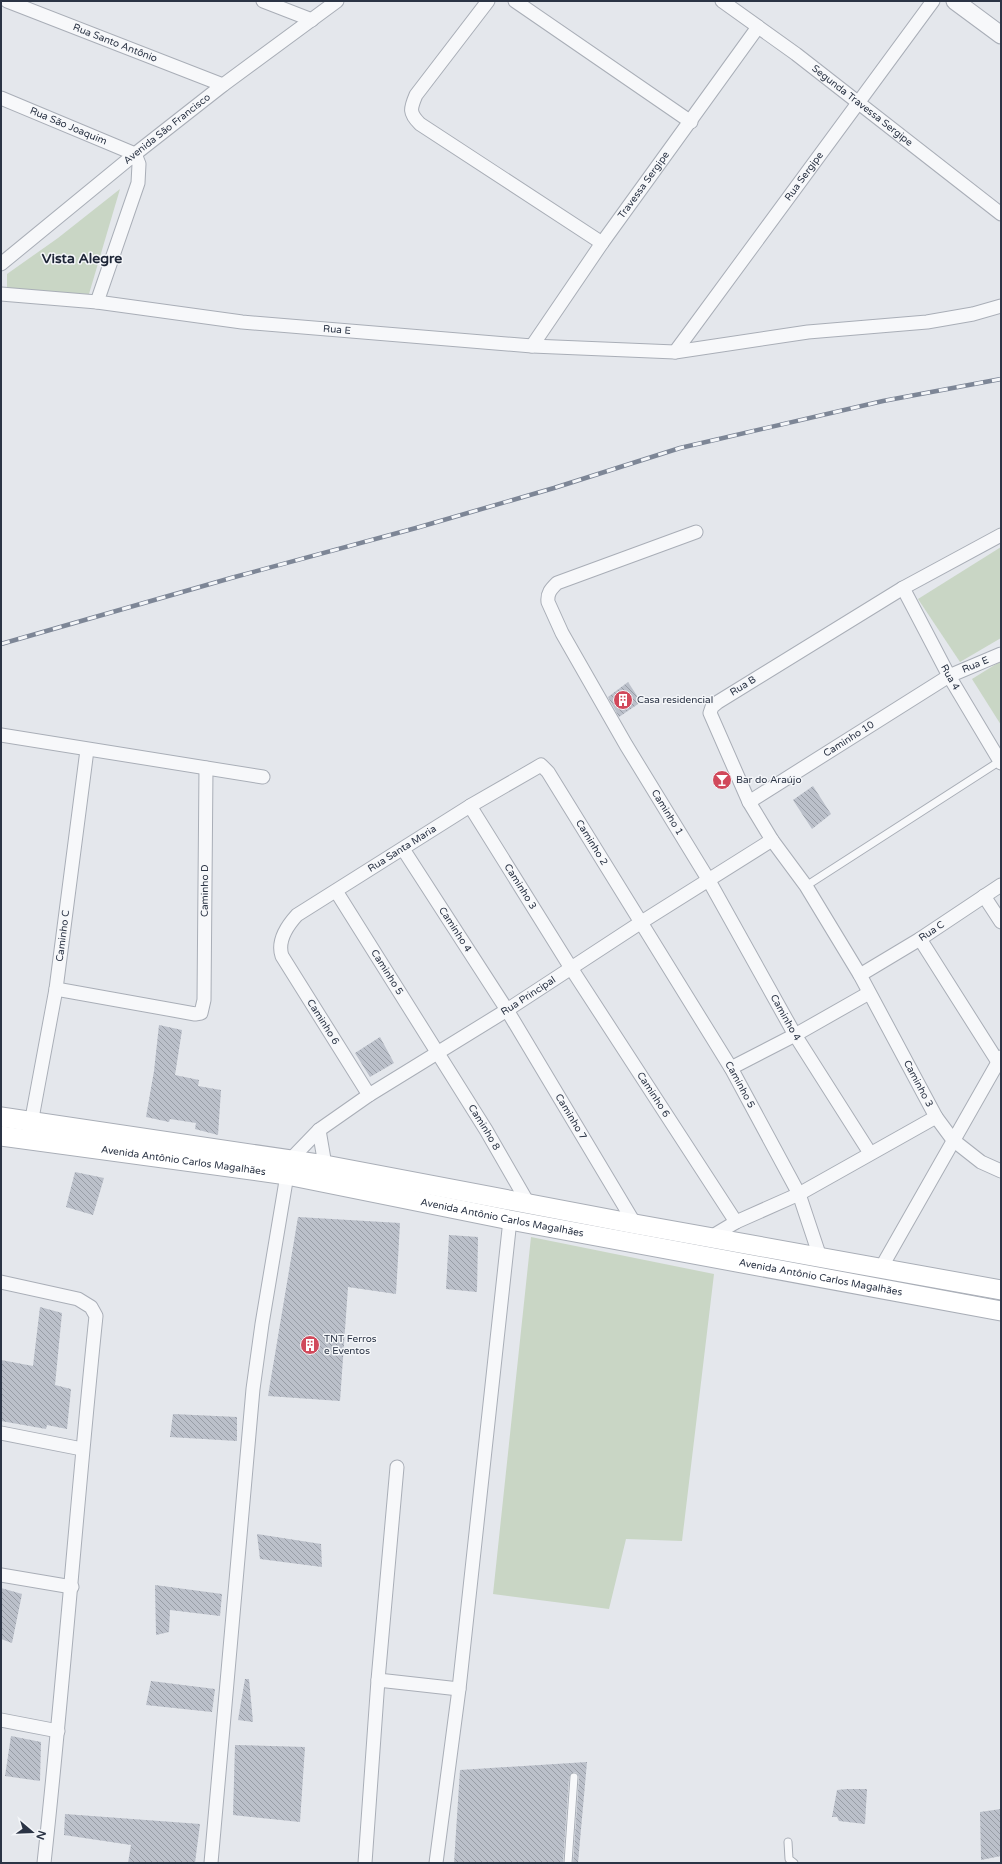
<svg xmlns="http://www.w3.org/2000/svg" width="1002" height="1864" font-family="'Varela Round',sans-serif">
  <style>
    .green { fill: #c9d6c5 }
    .building { fill: url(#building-back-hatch) }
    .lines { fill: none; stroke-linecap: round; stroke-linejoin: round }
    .service-casing { stroke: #a9aeb7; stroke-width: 9 }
    .minor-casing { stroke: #a9aeb7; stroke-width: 15 }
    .tertiary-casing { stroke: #a9aeb7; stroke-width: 19 }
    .secondary-casing { stroke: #a9aeb7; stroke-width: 21 }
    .service { stroke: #f7f8fa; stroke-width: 7 }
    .minor { stroke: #f7f8fa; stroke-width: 13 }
    .tertiary { stroke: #f7f8fa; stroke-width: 17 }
    .secondary { stroke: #fff; stroke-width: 19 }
    .rail-casing { stroke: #7d8696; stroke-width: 4.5 }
    .rail { stroke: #f4f6f9; stroke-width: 3; stroke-dasharray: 9; stroke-linecap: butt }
    .labels { text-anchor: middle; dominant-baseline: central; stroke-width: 3; stroke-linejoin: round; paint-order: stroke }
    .street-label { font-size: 10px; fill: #2b3445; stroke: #f4f6f9 }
    .poi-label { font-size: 10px; fill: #2b3445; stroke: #f4f6f9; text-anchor: start }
    .district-label { font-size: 14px; font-weight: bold; fill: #1d2536; stroke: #f4f6f9 }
  </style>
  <defs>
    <pattern id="building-back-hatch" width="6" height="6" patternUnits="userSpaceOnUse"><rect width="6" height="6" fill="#bbc0ca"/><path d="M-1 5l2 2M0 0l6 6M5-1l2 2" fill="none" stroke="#989da6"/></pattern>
  </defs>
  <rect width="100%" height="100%" fill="#e4e7ec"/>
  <g class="green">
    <path d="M120,189L89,294L7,290V274L58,238Z"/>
    <path d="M1001,547V638L960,662L918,599Z"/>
    <path d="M1001,661V725L972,679Z"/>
    <path d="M531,1237L714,1274L682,1541L626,1539L609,1609L493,1594Z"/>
  </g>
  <g class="building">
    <path d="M628,682L641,702L619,717L608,697Z"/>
    <path d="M813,786L831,814L812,829L793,800Z"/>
    <path d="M159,1025L182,1030L175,1075L199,1080L198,1086L221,1090L218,1135L195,1129L196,1123L170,1119L169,1122L146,1117L154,1071Z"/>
    <path d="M380,1037L394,1063L370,1077L355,1053Z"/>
    <path d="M75,1172L104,1178L93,1215L66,1207Z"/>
    <path d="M298,1217L400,1223L396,1294L348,1287L340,1401L268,1396Z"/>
    <path d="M449,1235L478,1237L477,1292L446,1289Z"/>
    <path d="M40,1307L62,1313L55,1385L71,1389L67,1429L47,1425L46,1429L1,1421V1360L33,1366Z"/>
    <path d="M173,1414L237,1417V1441L170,1437Z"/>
    <path d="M257,1534L321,1544L322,1567L260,1559Z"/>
    <path d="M155,1585L222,1594L220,1616L170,1610L169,1632L156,1635Z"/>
    <path d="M1,1588L22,1594L12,1643L1,1639Z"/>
    <path d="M245,1679H249L253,1722L238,1720Z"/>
    <path d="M151,1681L215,1689L212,1712L146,1705Z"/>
    <path d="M11,1736L41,1742L40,1781L5,1776Z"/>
    <path d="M235,1745L305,1747L300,1822L233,1815Z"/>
    <path d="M587,1762L578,1863H573L579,1777L577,1773L574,1772L569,1777L563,1863H454L460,1770Z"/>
    <path d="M847,1789H867L865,1824L839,1821L837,1817H832L837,1790Z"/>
    <path d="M1001,1809V1856L981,1860L980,1812Z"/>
    <path d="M65,1814L200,1824L195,1863H128L131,1845L64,1835Z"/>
  </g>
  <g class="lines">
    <defs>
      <g id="service">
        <path d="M806,886L1000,761"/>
        <path d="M788,1842L789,1859L794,1863"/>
        <path d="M568,1863L574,1777"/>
      </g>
      <g id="minor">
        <path id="s1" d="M7,1L223,85"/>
        <path d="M263,1L312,20"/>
        <path d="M488,1L416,95C410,109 409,113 420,124L602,243"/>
        <path d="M515,1L691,122"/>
        <path id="s2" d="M722,1L796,54L1001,214"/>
        <path id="s3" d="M1,98L135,154L139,164L138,183L97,302"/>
        <path id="s4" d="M1,264L135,154L223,85L337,1"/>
        <path id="s5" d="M1,294L97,302L242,322L532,346L675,352L808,332L927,322L973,314L1001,306"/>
        <path id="s6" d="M532,346L602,243L758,27"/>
        <path id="s7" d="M675,352L933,1"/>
        <path id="s8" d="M696,532L557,583C551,589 547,593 548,602L562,633L626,745L708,879L795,1035L870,1153"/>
        <path id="s9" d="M1001,535L903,588L718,702L712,707L710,713L749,802L772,840L806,886L860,975L936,1117L953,1140L981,1162L1001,1171"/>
        <path id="s10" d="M903,588L949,676L1001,763"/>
        <path d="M1,735L263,777"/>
        <path id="s11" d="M749,802L949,676L1001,654"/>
        <path id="s12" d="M470,806L571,968L736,1222"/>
        <path id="s13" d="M403,849L507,1010L635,1224"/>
        <path id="s14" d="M336,891L486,1130L528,1203"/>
        <path d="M984,896L1001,922"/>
        <path d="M920,939L998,1062"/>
        <path id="s15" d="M860,975L920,939L1001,885"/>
        <path id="s16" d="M56,989L195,1014L201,1013L204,1000L206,768"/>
        <path d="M731,1068L795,1035L869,993"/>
        <path id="s17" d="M369,1095L282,956C277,941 287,926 297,915L470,806L541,765L548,772L731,1068L799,1194L820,1257"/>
        <path id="s18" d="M30,1129L56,989L87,750"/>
        <path d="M319,1130L325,1165"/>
        <path id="s19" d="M291,1159L319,1130L369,1095L507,1010L640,923L772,840"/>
        <path d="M711,1237L736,1222L799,1194L936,1117"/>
        <path d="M881,1268L1001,1057"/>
        <path d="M1,1282L78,1299L91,1307L96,1316C77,1498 64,1681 44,1863"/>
        <path d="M1,1433L82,1449"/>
        <path d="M1,1575L72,1587"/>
        <path d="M378,1680L459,1689"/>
        <path d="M1,1720L58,1731"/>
        <path d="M211,1863L253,1389L262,1324L287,1175"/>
        <path d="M365,1863L378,1680L397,1467"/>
        <path d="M436,1863L459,1689L510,1220"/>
      </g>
      <path id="tertiary" d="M955,1L1001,35"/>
      <g id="secondary">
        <path d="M1,1117L325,1165L635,1224L1001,1290"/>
        <path id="s20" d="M1,1136L287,1175L510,1220L1001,1311"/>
      </g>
    </defs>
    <use href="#service" class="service-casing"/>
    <use href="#minor" class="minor-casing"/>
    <use href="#tertiary" class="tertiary-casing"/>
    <use href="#secondary" class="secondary-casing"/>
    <use href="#service" class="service"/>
    <use href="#minor" class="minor"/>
    <use href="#tertiary" class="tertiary"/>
    <use href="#secondary" class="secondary"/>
    <defs>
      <path id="rail" d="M1,644L231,578L416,528L554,488L680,448L883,401L1001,379"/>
    </defs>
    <use href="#rail" class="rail-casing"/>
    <use href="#rail" class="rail"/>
  </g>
  <defs>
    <symbol id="building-disc" viewBox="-11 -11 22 22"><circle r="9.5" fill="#d1495b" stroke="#f4f6f9"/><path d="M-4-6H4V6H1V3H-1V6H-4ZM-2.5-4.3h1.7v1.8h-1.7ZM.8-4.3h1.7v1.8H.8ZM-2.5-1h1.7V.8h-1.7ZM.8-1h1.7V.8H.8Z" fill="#fff"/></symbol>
    <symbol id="bar-disc" viewBox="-11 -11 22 22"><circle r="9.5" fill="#d1495b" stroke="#f4f6f9"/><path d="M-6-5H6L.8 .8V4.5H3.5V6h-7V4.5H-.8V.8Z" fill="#fff"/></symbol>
  </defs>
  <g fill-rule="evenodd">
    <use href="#building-disc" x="612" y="689" width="22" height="22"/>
    <use href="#bar-disc" x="711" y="769" width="22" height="22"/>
    <use href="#building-disc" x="299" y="1334" width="22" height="22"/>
  </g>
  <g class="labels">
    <g class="street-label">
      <text stroke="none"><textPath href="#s1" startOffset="116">Rua Santo Antônio</textPath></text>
      <text stroke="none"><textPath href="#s2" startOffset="175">Segunda Travessa Sergipe</textPath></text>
      <text stroke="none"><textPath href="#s3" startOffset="73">Rua São Joaquim</textPath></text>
      <text stroke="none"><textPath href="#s4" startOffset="214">Avenida São Francisco</textPath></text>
      <text stroke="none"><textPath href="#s7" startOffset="218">Rua Sergipe</textPath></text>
      <text stroke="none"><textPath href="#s6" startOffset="196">Travessa Sergipe</textPath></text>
      <text stroke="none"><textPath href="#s5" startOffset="338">Rua E</textPath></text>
      <text stroke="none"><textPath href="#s11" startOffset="265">Rua E</textPath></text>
      <text stroke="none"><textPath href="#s10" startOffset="101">Rua 4</textPath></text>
      <text transform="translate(743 686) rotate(-31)">Rua B</text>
      <text stroke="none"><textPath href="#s11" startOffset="118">Caminho 10</textPath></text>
      <text stroke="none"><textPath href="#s8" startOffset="412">Caminho 1</textPath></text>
      <text stroke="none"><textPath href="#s17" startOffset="589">Caminho 2</textPath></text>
      <text stroke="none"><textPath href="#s17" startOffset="334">Rua Santa Maria</textPath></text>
      <text stroke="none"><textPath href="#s12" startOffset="95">Caminho 3</textPath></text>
      <text stroke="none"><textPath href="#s16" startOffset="270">Caminho D</textPath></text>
      <text stroke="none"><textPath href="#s13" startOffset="96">Caminho 4</textPath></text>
      <text stroke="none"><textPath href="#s15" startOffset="84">Rua C</textPath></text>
      <text stroke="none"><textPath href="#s18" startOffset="196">Caminho C</textPath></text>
      <text stroke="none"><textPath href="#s14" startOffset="96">Caminho 5</textPath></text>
      <text stroke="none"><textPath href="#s19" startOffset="289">Rua Principal</textPath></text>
      <text stroke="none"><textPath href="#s8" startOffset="649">Caminho 4</textPath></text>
      <text transform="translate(323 1022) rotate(58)">Caminho 6</text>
      <text stroke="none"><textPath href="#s9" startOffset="769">Caminho 3</textPath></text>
      <text stroke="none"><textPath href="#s17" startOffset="873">Caminho 5</textPath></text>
      <text stroke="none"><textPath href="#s12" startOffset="342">Caminho 6</textPath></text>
      <text stroke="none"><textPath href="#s13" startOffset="316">Caminho 7</textPath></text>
      <text stroke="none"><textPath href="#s14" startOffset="279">Caminho 8</textPath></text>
      <text stroke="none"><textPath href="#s20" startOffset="184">Avenida Antônio Carlos Magalhães</textPath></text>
      <text stroke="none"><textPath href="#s20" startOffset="508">Avenida Antônio Carlos Magalhães</textPath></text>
      <text stroke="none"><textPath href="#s20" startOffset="832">Avenida Antônio Carlos Magalhães</textPath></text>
    </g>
    <g class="poi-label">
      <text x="637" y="700">Casa residencial</text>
      <text x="736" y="780">Bar do Araújo</text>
      <text x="324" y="1339">TNT Ferros<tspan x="324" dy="12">e Eventos</tspan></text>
    </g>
    <g class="district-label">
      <text x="82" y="258">Vista Alegre</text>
    </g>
  </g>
  <rect width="1002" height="1864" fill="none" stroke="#2b3445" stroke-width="4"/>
  <g transform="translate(32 1832) rotate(109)" stroke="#f4f6f9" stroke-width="3" paint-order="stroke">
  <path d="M0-3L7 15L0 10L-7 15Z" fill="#2b3445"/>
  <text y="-6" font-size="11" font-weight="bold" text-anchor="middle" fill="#2b3445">N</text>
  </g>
</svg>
